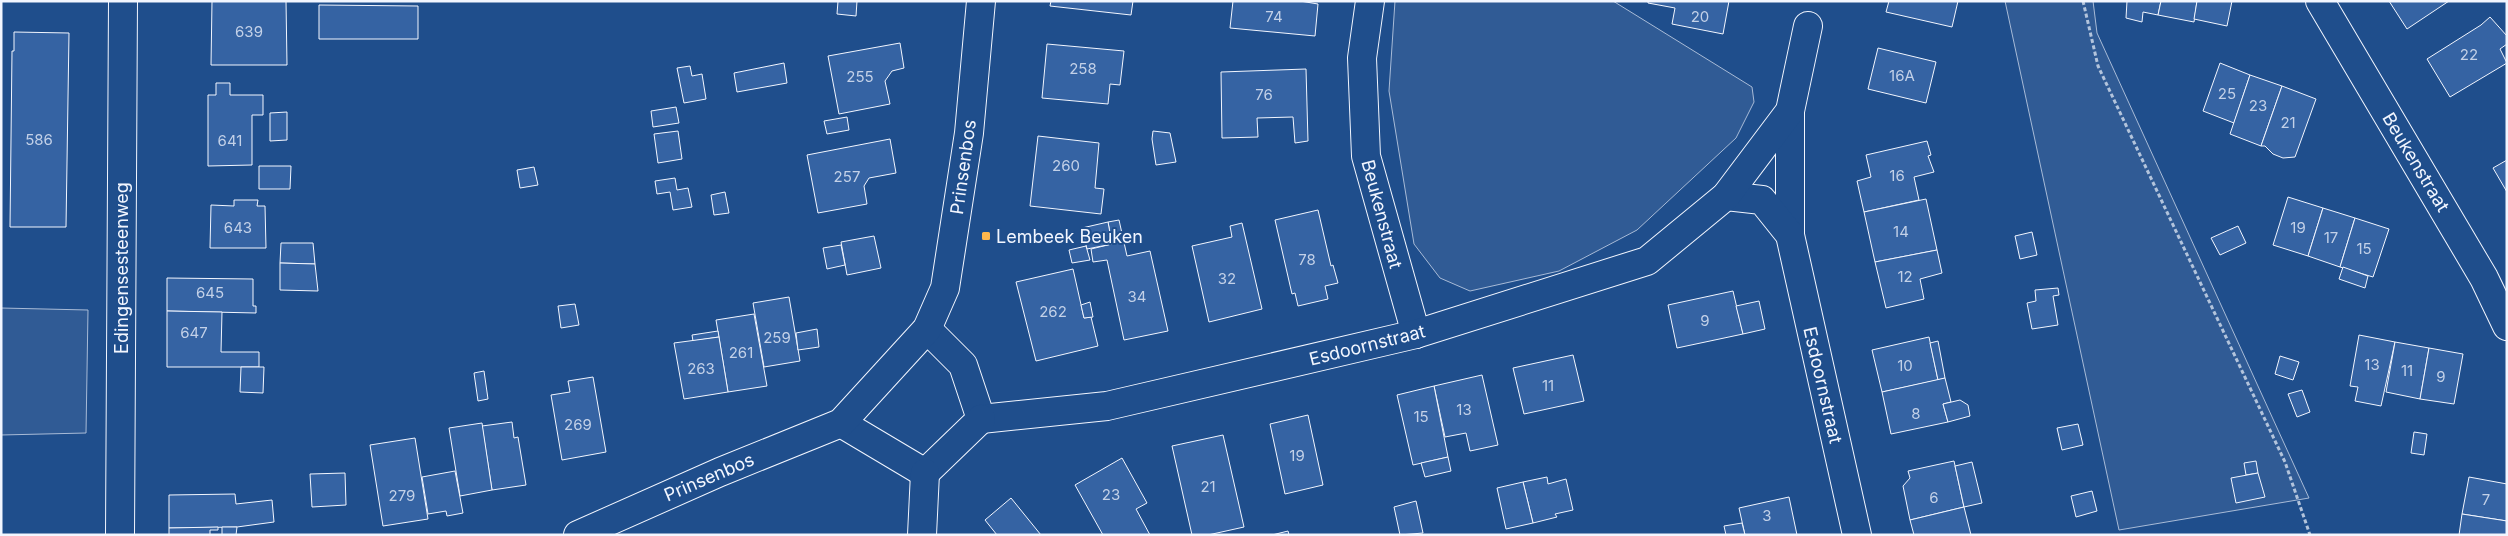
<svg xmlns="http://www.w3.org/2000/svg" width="2508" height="536" font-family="Inter,sans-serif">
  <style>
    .built { fill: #305b95; stroke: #a8bbd7 }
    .building { fill: #3563a3; stroke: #f2f6ff }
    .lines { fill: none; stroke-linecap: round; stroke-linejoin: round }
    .street-casing { stroke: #f2f6ff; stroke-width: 30 }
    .primary-casing { stroke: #f2f6ff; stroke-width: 30 }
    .path { stroke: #b3c4dc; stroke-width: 3; stroke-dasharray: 4 2.5; stroke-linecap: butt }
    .street { stroke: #1f4e8c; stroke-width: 28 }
    .primary { stroke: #1f4e8c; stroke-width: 28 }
    .poi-dot { fill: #ffb74d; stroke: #1f4e8c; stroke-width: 2 }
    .labels { text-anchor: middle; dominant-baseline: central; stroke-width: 4; stroke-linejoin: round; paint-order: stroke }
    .number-label { font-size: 15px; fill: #c3d1e8 }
    .street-label { font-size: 18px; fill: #f2f6ff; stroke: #1f4e8c }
    .poi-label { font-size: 18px; fill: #f2f6ff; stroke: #1f4e8c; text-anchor: start }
  </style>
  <rect width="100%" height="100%" fill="#1f4e8c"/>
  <g class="built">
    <path d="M1395,1H1613L1752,87L1754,102L1736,138L1637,230L1559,271L1470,291L1440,278L1414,244L1389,91Z"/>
    <path d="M2005,1H2093L2097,33L2309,498L2119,530Z"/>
    <path d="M1,308L88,310L86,433L1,435Z"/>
  </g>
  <g class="building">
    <path d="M212,1H286L287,65H211Z"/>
    <path d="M838,1H857L856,16L837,14Z"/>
    <path d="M1051,1H1133L1131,15L1050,6Z"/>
    <path d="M1233,1H1300L1318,4L1315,36L1230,28Z"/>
    <path d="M1648,1H1729L1723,34L1672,24L1675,8L1648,3Z"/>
    <path d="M1889,1H1958L1952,27L1886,12Z"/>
    <path d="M2127,1H2161L2158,15L2143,12L2142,22L2126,18Z"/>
    <path d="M2161,1H2197L2194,22L2158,15Z"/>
    <path d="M2197,1H2232L2227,26L2194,19Z"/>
    <path d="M2389,1H2449L2407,29Z"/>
    <path d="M319,5L418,6V39H319Z"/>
    <path d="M2490,17L2507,36V44L2500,49L2507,63L2450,97L2427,59L2481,25Z"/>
    <path d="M14,32L69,33L66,227H10L12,51H14Z"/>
    <path d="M900,43L904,68L892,71L885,81L890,104L839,114L828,56Z"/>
    <path d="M1047,44L1124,51L1120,85L1110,84L1108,104L1042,98Z"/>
    <path d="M1878,48L1936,62L1926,103L1868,89Z"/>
    <path d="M784,63L787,83L737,92L734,73Z"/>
    <path d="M2220,63L2250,75L2234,123L2203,111Z"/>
    <path d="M690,66L692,76L702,74L706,99L684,103L677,68Z"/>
    <path d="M1306,69L1308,141L1295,143L1293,117L1257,118L1258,137L1222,138L1221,72Z"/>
    <path d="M2250,75L2282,86L2261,146L2230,134Z"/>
    <path d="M216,83H230V95H263V115H252V165L208,166V95H216Z"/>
    <path d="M2282,86L2316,99L2295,157L2283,158L2273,154L2265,146H2261Z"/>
    <path d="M676,107L679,123L653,127L651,111Z"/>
    <path d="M287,112V140L270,141V113Z"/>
    <path d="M847,117L849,130L827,134L824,121Z"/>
    <path d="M678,131L682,159L658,163L654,134Z"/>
    <path d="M1153,131L1170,133L1176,162L1156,165L1152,139Z"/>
    <path d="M1038,136L1099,143L1095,188L1104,189L1101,214L1030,206Z"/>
    <path d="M890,139L896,173L869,178L864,186L867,204L818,213L807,155Z"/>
    <path d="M1927,141L1931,155L1928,156L1934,172L1914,177L1919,200L1864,212L1857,181L1871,177L1866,155Z"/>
    <path d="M2507,160V192L2493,168Z"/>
    <path d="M259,166H291L290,189H259Z"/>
    <path d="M534,167L538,185L520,188L517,170Z"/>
    <path d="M675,178L677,190L688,188L692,207L673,210L670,192L657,194L655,181Z"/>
    <path d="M725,192L729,213L714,215L711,195Z"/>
    <path d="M2288,197L2323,208L2308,256L2273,245Z"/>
    <path d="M1926,199L1937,250L1875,262L1864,212Z"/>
    <path d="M234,200H258L257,206H265L266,248H210L211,205L234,206Z"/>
    <path d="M2323,208L2355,218L2340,267L2308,256Z"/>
    <path d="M1318,210L1331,266L1333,265L1338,283L1325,286L1328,299L1298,306L1295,293L1292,294L1275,220Z"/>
    <path d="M2355,218L2389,229L2373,277L2340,267Z"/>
    <path d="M1119,220L1127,256L1150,251L1168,331L1124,340L1107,260L1093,262L1091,249L1112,244L1108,222Z"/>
    <path d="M1108,222L1112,244L1087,249L1082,228Z"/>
    <path d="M1242,223L1262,309L1209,322L1192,246L1232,237L1230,226Z"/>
    <path d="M2238,226L2246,243L2220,255L2211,238Z"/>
    <path d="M2032,232L2037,255L2020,259L2015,236Z"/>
    <path d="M874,236L881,268L847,275L841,242Z"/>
    <path d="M281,243H313L315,264L280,263Z"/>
    <path d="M841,245L845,265L827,269L823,248Z"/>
    <path d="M1086,246L1090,260L1072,263L1069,250Z"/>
    <path d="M1937,250L1942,273L1920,279L1924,299L1886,308L1875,262Z"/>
    <path d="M280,263L315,264L318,291L280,290Z"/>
    <path d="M2343,267L2368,276L2365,288L2339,279Z"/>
    <path d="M1073,269L1084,318L1091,317L1098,346L1036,361L1016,282Z"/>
    <path d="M167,278L253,279V306H256V313L167,311Z"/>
    <path d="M2058,288L2059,295L2053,296L2058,325L2032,329L2027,303L2036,301L2035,290Z"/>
    <path d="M1733,291L1743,334L1677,348L1668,305Z"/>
    <path d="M789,297L800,361L764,367L753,303Z"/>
    <path d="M1759,301L1765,329L1743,334L1736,306Z"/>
    <path d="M1090,302L1093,317L1084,318L1081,305Z"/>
    <path d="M575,304L579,325L561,328L558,306Z"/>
    <path d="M167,311L222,312L221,352H259V367H167Z"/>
    <path d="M754,314L767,386L728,392L716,320Z"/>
    <path d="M817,329L819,347L798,350L796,333Z"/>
    <path d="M718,331L719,337L693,341L692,335Z"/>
    <path d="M2359,335L2395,342L2381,406L2355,401L2358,387L2350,386Z"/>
    <path d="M719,337L728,392L684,399L674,343Z"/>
    <path d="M1929,337L1938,380L1882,392L1872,350Z"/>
    <path d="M1938,341L1945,378L1938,380L1930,343Z"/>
    <path d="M2395,342L2429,348L2420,399L2386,392Z"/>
    <path d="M2429,348L2463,354L2454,404L2420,399Z"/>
    <path d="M1573,355L1584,401L1524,414L1513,368Z"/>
    <path d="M2280,356L2299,362L2293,380L2275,374Z"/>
    <path d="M241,367H264L263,393L240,392Z"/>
    <path d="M484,371L488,399L478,401L474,373Z"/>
    <path d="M1482,375L1498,445L1470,451L1466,433L1445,437L1434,386Z"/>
    <path d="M593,377L606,452L562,460L551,395L570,392L568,381Z"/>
    <path d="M1945,378L1951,402L1943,404L1948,422L1891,434L1882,392Z"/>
    <path d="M1434,386L1448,457L1413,465L1397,395Z"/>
    <path d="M2302,390L2310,412L2297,417L2288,394Z"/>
    <path d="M1960,400L1968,405L1970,416L1948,422L1943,404Z"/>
    <path d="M1308,415L1323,485L1285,494L1270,424Z"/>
    <path d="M512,422L514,438L518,437L526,485L492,490L482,426Z"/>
    <path d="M482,423L492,490L460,496L449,428Z"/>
    <path d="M2078,424L2083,445L2062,450L2057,428Z"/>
    <path d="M2414,432L2427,434L2424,455L2411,453Z"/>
    <path d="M1223,435L1244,527L1208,535H1192L1172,446Z"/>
    <path d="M415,438L428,519L383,526L370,445Z"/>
    <path d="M1448,457L1451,471L1425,477L1421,463Z"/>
    <path d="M1122,458L1147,503L1136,509L1150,535H1103L1075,485Z"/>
    <path d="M1954,461L1964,507L1910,520L1903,486L1910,478L1908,471Z"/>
    <path d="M2256,461L2258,473L2246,475L2244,463Z"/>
    <path d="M1972,462L1982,503L1964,507L1955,466Z"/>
    <path d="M455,471L463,513L447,516L446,511L428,514L422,477Z"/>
    <path d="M345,473L346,505L312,507L310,474Z"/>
    <path d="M2258,473L2265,497L2236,503L2231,478Z"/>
    <path d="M1547,477L1548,484L1566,479L1573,510L1555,514L1557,517L1533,523L1523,482Z"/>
    <path d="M2469,477L2507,484V521L2462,514Z"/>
    <path d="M1523,482L1533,523L1506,529L1497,488Z"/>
    <path d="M2092,491L2097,511L2076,517L2071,496Z"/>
    <path d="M235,494L236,504L272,500L274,522L237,527L169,528V495Z"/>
    <path d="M1789,497L1797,535H1745L1739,508Z"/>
    <path d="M1011,498L1041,535H997L985,520Z"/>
    <path d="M1416,501L1423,533L1400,535L1394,507Z"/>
    <path d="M1964,507L1971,535H1914L1910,520Z"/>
    <path d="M2462,514L2507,521V535H2459Z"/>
    <path d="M1742,523L1745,535H1726L1724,526Z"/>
    <path d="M218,527V530H210V535H169V528Z"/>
    <path d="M222,527H237L236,535H222Z"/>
    <path d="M1288,531L1289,535H1272Z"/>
  </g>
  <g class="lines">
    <defs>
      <g id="street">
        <path d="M1370,1L1362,58L1366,156L1416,334"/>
        <path d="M2320,1L2484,278L2507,326"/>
        <path d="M1790,111V235"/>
        <path d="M1726,196L1762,200L1790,235L1857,535"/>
        <path d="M927,329L963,365L981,419"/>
        <path d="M981,419L1107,406L1416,334L1647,261L1726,196L1790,111L1808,26"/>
        <path d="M841,423L925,473"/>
        <path d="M925,473L981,419"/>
        <path d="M578,535L720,472L841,423L927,329L945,288L969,133L981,1"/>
        <path d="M922,535L925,473"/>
      </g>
      <path id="primary" d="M120,535L123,1"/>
    </defs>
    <use href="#street" class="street-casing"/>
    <use href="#primary" class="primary-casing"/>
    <path class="path" d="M2083,1L2098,66L2285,462L2310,535"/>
    <use href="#street" class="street"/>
    <use href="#primary" class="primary"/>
  </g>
  <rect class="poi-dot" x="981" y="231" width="10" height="10" rx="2.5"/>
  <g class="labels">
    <g class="number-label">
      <text x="1274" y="16">74</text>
      <text x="1700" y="16">20</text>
      <text x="249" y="31">639</text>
      <text x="2469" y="54">22</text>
      <text x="1083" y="68">258</text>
      <text x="1902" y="75">16A</text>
      <text x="860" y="76">255</text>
      <text x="2227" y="93">25</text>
      <text x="1264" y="94">76</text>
      <text x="2258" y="105">23</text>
      <text x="2288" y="122">21</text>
      <text x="39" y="139">586</text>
      <text x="230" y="140">641</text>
      <text x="1066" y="165">260</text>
      <text x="1897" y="175">16</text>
      <text x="847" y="176">257</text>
      <text x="238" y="227">643</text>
      <text x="2298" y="227">19</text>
      <text x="1901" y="231">14</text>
      <text x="2331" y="237">17</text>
      <text x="2364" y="248">15</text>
      <text x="1307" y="259">78</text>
      <text x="1905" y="276">12</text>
      <text x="1227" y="278">32</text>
      <text x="210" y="292">645</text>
      <text x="1137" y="296">34</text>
      <text x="1053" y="311">262</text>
      <text x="1705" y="320">9</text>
      <text x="194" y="332">647</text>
      <text x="777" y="337">259</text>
      <text x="741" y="352">261</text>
      <text x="2372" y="364">13</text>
      <text x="1905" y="365">10</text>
      <text x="701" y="368">263</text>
      <text x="2407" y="370">11</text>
      <text x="2441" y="376">9</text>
      <text x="1548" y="385">11</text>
      <text x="1464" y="409">13</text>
      <text x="1916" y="413">8</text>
      <text x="1421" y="416">15</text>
      <text x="578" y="424">269</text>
      <text x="1297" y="455">19</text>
      <text x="1208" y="486">21</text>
      <text x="1111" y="494">23</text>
      <text x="402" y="495">279</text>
      <text x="1934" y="497">6</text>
      <text x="2486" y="499">7</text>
      <text x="1767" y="515">3</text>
    </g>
    <g class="street-label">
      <text transform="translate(2416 162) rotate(59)">Beukenstraat</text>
      <text transform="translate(963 167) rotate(-82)">Prinsenbos</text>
      <text transform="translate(1382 214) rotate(75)">Beukenstraat</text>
      <text transform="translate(121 268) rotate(-90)">Edingensesteenweg</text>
      <text transform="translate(1367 345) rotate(-14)">Esdoornstraat</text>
      <text transform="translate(1823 385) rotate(77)">Esdoornstraat</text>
      <text transform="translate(709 477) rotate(-23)">Prinsenbos</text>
    </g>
    <g class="poi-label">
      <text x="996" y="236">Lembeek Beuken</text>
    </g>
  </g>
  <rect width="2508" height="536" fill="none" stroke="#f2f6ff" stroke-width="5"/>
</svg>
